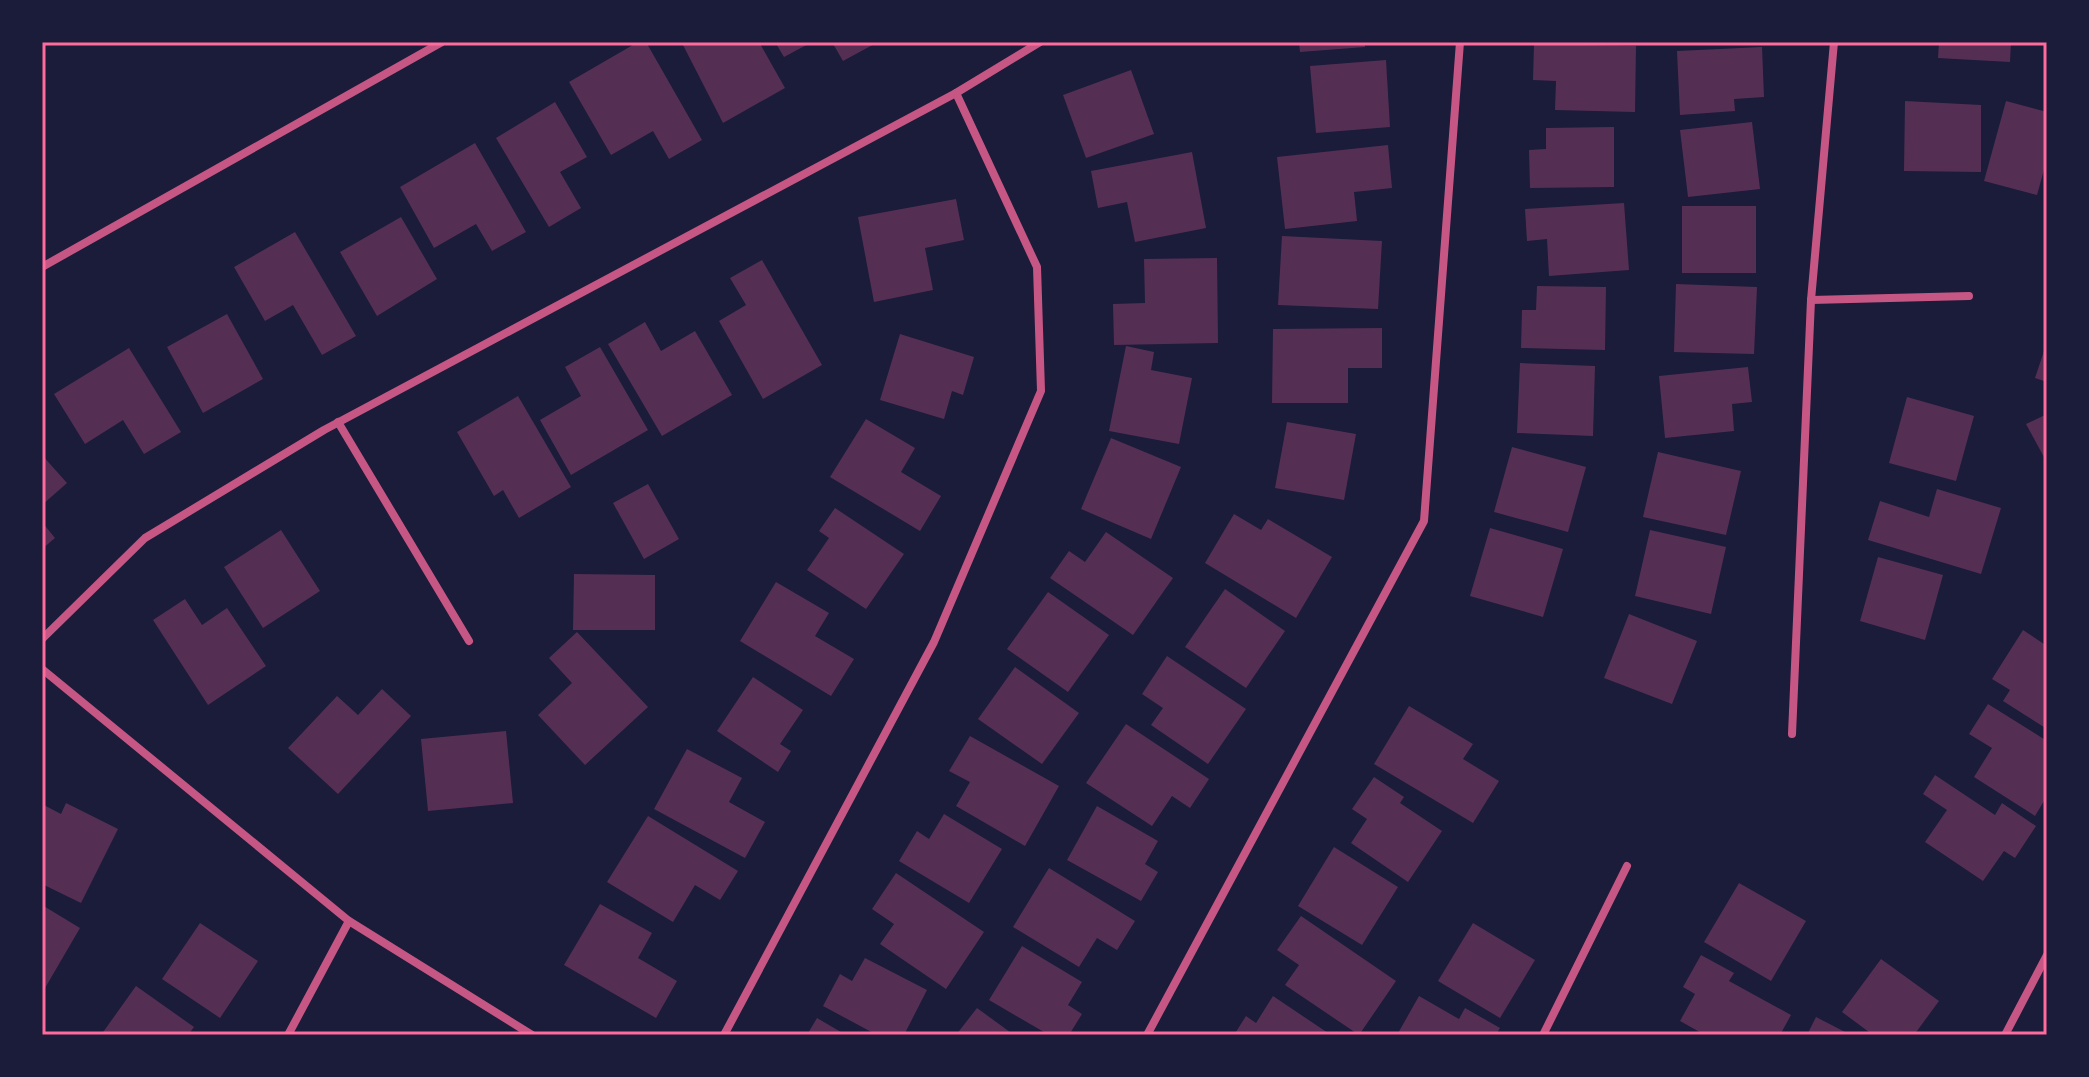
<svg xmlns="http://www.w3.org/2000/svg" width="2089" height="1077" font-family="Quicksand,sans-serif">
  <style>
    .building { fill: #542f53 }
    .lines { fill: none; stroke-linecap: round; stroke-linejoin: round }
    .minor { stroke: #c65784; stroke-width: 8 }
    .neatline { fill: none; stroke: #ff6b9d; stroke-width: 3 }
  </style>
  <rect width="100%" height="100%" fill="#1b1b3a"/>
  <g class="building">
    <path d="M638,42H646L702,140L669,159L653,131L611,155L569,82Z"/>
    <path d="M689,42H759L785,88L723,123L683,45Z"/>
    <path d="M775,42H812L784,57Z"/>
    <path d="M832,42H878L843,61Z"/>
    <path d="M1299,42H1365V47L1300,52Z"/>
    <path d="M1939,42H2011L2010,62L1938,58Z"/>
    <path d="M1534,44L1636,46L1635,112L1555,110L1556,81L1533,80Z"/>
    <path d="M1762,47L1764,97L1734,99L1735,111L1680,115L1677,51Z"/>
    <path d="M1386,60L1390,127L1316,133L1310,66Z"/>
    <path d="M1131,70L1154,134L1086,158L1063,95Z"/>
    <path d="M1905,101L1981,105V172L1904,171Z"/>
    <path d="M2006,101L2047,112V159L2037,195L1984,181Z"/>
    <path d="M555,102L587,157L560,172L581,208L549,227L496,138Z"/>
    <path d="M1752,122L1760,189L1688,197L1680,130Z"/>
    <path d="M1614,127V187L1530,188L1529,150L1546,149V128Z"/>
    <path d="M475,143L526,232L492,251L476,224L434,248L400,187Z"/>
    <path d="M1388,145L1392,188L1354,192L1357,221L1285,229L1277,157Z"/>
    <path d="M1192,152L1206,228L1135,242L1127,202L1098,208L1091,171Z"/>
    <path d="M956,199L964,240L925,248L933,290L874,302L858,217Z"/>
    <path d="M1624,203L1629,270L1549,276L1547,239L1527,241L1525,209Z"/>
    <rect x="1682" y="206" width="74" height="67"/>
    <path d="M401,217L437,279L377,316L340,252Z"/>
    <path d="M295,232L356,336L322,355L293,305L265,321L234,267Z"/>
    <path d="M1282,236L1382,241L1378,309L1278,305Z"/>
    <path d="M1217,258L1218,343L1114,345L1113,304L1145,303L1144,259Z"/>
    <path d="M762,260L822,365L763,399L719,321L746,305L730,278Z"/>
    <path d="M1676,284L1757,287L1754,354L1674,352Z"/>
    <path d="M1537,286L1606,287L1605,350L1521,348L1522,310H1536Z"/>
    <path d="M227,314L263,379L203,413L167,347Z"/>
    <path d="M645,322L661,351L695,331L732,395L662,436L608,344Z"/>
    <path d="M1382,328V368H1348V403H1272L1273,329Z"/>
    <path d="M900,334L974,357L963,395L952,391L944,419L880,400Z"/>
    <path d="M2047,342V382L2035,378Z"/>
    <path d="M1126,346L1154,352L1151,370L1192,378L1179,444L1109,431Z"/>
    <path d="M600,347L648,430L571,475L540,420L581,396L565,367Z"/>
    <path d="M129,348L181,432L144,454L123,420L85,444L54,394Z"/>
    <path d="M1520,363L1595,366L1593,436L1517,433Z"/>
    <path d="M1748,367L1752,402L1732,404L1734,431L1665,438L1659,376Z"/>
    <path d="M518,396L571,487L519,518L503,490L494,496L457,432Z"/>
    <path d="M1907,397L1974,416L1956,481L1889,463Z"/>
    <path d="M2047,414V457L2045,459L2026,424Z"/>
    <path d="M866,419L915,448L901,472L941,496L920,531L830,477Z"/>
    <path d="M1287,422L1356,434L1344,500L1275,488Z"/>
    <path d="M1111,438L1181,467L1151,539L1081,509Z"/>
    <path d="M1512,447L1586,467L1568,532L1494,512Z"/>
    <path d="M1658,452L1741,471L1726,535L1643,517Z"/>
    <path d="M42,455L67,483L42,505Z"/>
    <path d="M648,484L679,539L644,559L613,503Z"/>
    <path d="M1937,489L2001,508L1981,574L1868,540L1880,501L1929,517Z"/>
    <path d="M835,508L904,554L866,609L807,570L829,538L819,531Z"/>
    <path d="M1234,514L1261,530L1268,519L1332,557L1296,618L1205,563Z"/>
    <path d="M42,522L55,538L42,549Z"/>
    <path d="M1490,528L1563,549L1543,617L1470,596Z"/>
    <path d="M281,530L320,591L263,628L224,567Z"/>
    <path d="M1650,530L1726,547L1711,614L1635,596Z"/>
    <path d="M1106,532L1173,578L1133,635L1050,578L1069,551L1085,562Z"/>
    <path d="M1878,557L1943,575L1925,640L1860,621Z"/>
    <path d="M574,574L655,575V630H573Z"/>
    <path d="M776,582L829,613L815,636L854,659L831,696L740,641Z"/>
    <path d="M1225,589L1285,631L1246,688L1185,647Z"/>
    <path d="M1048,592L1109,635L1068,692L1007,649Z"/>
    <path d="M185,599L202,625L227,608L266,666L208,705L153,620Z"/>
    <path d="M1629,614L1697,641L1672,704L1604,678Z"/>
    <path d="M2023,630L2047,646V729L2003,701L2010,690L1992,679Z"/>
    <path d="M577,632L648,707L585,765L538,715L572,683L549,658Z"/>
    <path d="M1167,656L1246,709L1208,764L1151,725L1163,708L1142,694Z"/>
    <path d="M1015,667L1079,713L1042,764L978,719Z"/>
    <path d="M753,677L803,710L780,744L791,751L778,772L717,731Z"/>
    <path d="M382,689L411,716L338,794L288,748L337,696L358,715Z"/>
    <path d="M1988,704L2047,741V796L2035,816L1974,777L1992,748L1969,734Z"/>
    <path d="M1409,706L1473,744L1463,759L1499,781L1473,823L1374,764Z"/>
    <path d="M1126,724L1209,779L1190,808L1172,796L1152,826L1086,783Z"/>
    <path d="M506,731L513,803L428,811L421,739Z"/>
    <path d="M970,736L1059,786L1025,846L956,806L970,782L949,771Z"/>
    <path d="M687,749L742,778L729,802L765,822L745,858L654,809Z"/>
    <path d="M1935,775L1995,815L2002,803L2036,826L2015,858L2004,851L1983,881L1925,842L1947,810L1923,794Z"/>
    <path d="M1374,777L1404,797L1400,803L1442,831L1408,882L1351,843L1367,819L1352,809Z"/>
    <path d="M66,803L118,829L81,903L42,884V804L61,814Z"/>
    <path d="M1097,806L1158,841L1145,864L1158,872L1141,901L1067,860Z"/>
    <path d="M944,814L1002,849L969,903L899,861L917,831L929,839Z"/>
    <path d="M648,816L738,871L720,900L695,885L673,922L607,882Z"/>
    <path d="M1334,847L1398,887L1362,945L1298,906Z"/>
    <path d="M1049,868L1135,921L1117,950L1097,938L1079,967L1013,927Z"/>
    <path d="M896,873L984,932L946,989L880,944L894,924L872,909Z"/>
    <path d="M1739,883L1806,921L1771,981L1704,942Z"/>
    <path d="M600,904L652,933L638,958L677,981L656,1018L564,965Z"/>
    <path d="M42,905L80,928L45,988L42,986Z"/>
    <path d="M1301,916L1396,981L1359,1035L1285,985L1299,965L1277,950Z"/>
    <path d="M200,923L258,961L220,1018L162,979Z"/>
    <path d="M1473,923L1535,960L1500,1018L1438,981Z"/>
    <path d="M1022,946L1082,982L1068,1005L1082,1014L1069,1035H1049L989,1000Z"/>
    <path d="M1701,955L1734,973L1729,981L1791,1015L1780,1035H1705L1680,1021L1695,994L1683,987Z"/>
    <path d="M865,958L927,990L904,1035H877L823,1006L840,974L852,981Z"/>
    <path d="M1881,959L1939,1001L1914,1035H1873L1842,1012Z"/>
    <path d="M136,986L194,1027L188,1035H101Z"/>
    <path d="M1273,996L1331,1035H1234L1246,1016L1256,1023Z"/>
    <path d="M1419,996L1459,1019L1465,1008L1500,1028L1496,1035H1397Z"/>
    <path d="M977,1008L1014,1035H956Z"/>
    <path d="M1816,1017L1851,1035H1807Z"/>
    <path d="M817,1018L846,1035H807Z"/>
  </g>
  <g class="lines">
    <g class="minor">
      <path d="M42,267L442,42"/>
      <path d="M1811,300L1969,296"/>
      <path d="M338,422L469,641"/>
      <path d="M42,639L145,538L324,430L956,93L1040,42"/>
      <path d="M42,669L349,921L532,1035"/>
      <path d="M1792,734L1811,300L1834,42"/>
      <path d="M288,1035L349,921"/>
      <path d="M724,1035L934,642L1041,391L1037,267L956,93"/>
      <path d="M1147,1035L1424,521L1460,42"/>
      <path d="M1543,1035L1627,866"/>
      <path d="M2005,1035L2047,955"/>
    </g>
  </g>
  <rect width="2089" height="1077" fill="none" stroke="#1b1b3a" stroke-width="88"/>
  <rect x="44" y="44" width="2001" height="989" class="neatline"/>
</svg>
